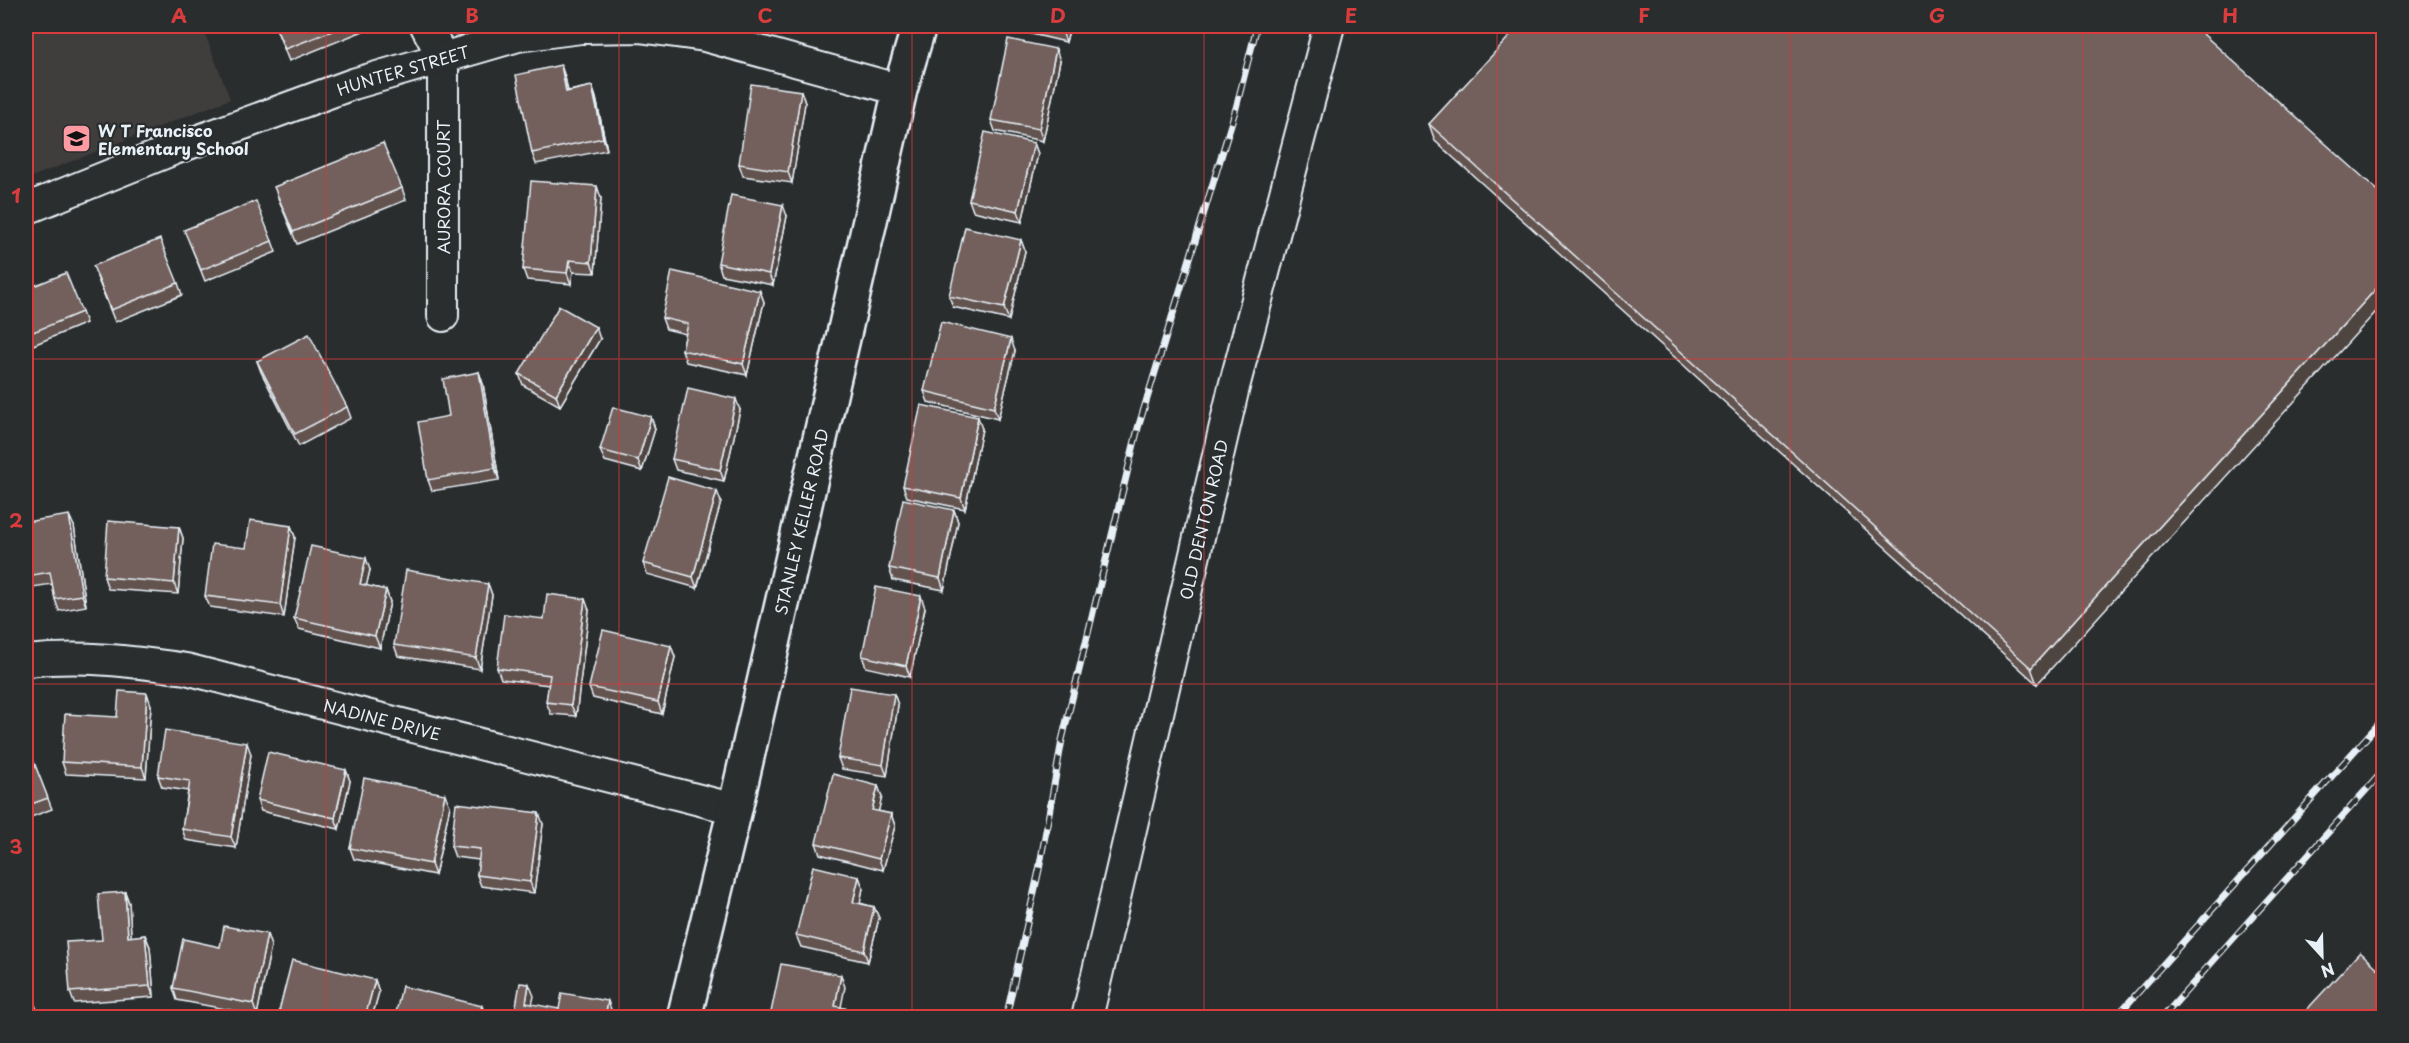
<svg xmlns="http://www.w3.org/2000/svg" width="2409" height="1043" font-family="'Playpen Sans',sans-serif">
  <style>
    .built { fill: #403d3c }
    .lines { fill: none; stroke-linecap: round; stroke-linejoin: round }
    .street-casing { stroke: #e8f1f8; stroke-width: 34 }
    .secondary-casing { stroke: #e8f1f8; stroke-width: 38 }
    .street { stroke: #2a2d2e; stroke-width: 30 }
    .secondary { stroke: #2a2d2e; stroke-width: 33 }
    .rail-casing { stroke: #e8f1f8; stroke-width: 7 }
    .rail { stroke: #2a2d2e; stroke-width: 4.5; stroke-dasharray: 14; stroke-linecap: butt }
    .wall { fill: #63534f; stroke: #e8f1f8; stroke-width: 1.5 }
    .shaded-wall { fill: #504440; stroke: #e8f1f8; stroke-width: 1.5 }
    .building { fill: #73615c; stroke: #e8f1f8; stroke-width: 1.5 }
    .grid { fill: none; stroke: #d83c3d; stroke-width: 1.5; stroke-opacity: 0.55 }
    .labels { text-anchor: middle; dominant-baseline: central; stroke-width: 4.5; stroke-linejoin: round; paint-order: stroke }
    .street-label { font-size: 16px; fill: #e8f1f8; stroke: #2a2d2e }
    .poi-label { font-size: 16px; font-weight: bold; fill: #e8f1f8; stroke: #2a2d2e; text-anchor: start }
    .neatline { fill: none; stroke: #d83c3d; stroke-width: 2 }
    .grid-label { font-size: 20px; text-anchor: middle; font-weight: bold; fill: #d83c3d }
  </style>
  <rect width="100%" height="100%" fill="#2a2d2e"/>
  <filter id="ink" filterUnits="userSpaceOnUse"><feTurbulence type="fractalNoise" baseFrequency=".0167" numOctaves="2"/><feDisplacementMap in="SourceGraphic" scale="12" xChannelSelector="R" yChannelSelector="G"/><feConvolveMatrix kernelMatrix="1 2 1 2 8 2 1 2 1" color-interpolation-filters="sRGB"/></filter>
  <g filter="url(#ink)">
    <path class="built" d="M26,26H202L230,99L26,179Z"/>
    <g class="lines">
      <defs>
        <g id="street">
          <path d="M426,26L443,58V316"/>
          <path id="s1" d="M26,209L172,150L353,84L518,36L581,28L639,27L705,36L900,90"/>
          <path id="s2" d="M26,661C82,655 130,661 186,669L735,809"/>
          <path id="s3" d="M1087,1018L1234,387L1329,26"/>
        </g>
        <g id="secondary">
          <path id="s4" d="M684,1018L735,809L900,90L919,26"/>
        </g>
      </defs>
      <use href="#street" class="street-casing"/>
      <use href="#secondary" class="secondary-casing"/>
      <use href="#street" class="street"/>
      <use href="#secondary" class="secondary"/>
      <defs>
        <g id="rail">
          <path d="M1006,1018L1039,870L1062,740L1138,428L1236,108L1257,26"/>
          <path d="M2115,1018L2384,718"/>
          <path d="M2162,1018L2384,770"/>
        </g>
      </defs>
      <use href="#rail" class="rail-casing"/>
      <use href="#rail" class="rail"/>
    </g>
    <g class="wall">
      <path d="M275,26H361L363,31L289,61Z"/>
      <path d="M1017,26H1070L1066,42L1019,31Z"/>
      <path d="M2194,26L2037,684L1435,141L1429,124Z"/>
      <path d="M1060,61L1043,141L995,131L991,120Z"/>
      <path d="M565,77L568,91L592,86L596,98L607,150L536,164L532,153Z"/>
      <path d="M801,91L805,103L792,183L743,176L739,164Z"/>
      <path d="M1034,143L1038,154L1022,222L973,211L969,200Z"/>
      <path d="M402,188L406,200L297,244L278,198Z"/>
      <path d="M601,198L595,273L573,272L571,284L527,280L523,269Z"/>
      <path d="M787,216L773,285L722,275L718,263Z"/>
      <path d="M1021,240L1025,251L1009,320L953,307L949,296Z"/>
      <path d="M189,241H272L276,252L205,281Z"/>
      <path d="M97,277L178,283L182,295L115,322Z"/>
      <path d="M26,289L82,312L86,323L26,348Z"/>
      <path d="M760,291L764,302L747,375L686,362L682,350L686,334L666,329L662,318Z"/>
      <path d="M600,339L560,406L523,385L519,374Z"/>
      <path d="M1015,351L998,419L928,402L924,391Z"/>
      <path d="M257,361L347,407L351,418L299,446L261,372Z"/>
      <path d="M479,372L483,384L499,480L432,491L428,480L449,416Z"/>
      <path d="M740,410L724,481L676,470L672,459Z"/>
      <path d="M651,417L655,429L642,471L605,461L600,450Z"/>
      <path d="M982,429L965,509L907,497L903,486Z"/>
      <path d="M721,502L697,588L647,574L643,563Z"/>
      <path d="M954,510L958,522L944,590L893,580L889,568Z"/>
      <path d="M26,522L74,526L86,606L59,611L55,599L52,584L26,588Z"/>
      <path d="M291,526L295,537L284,617L210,607L205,596L246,548Z"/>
      <path d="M179,527L183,538L178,594L108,589L104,577Z"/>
      <path d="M370,570L366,586L386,590L390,602L380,648L299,629L294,618Z"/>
      <path d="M488,584L492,595L480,669L398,656L394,645Z"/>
      <path d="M925,608L910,677L866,667L862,656Z"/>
      <path d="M589,610L576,716L551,714L546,702L549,685L501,679L497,668L544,619Z"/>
      <path d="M671,646L675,657L662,714L593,698L589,687Z"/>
      <path d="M894,694L898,705L887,776L842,769L838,758Z"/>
      <path d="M151,705L146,778L66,774L62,762L117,717Z"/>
      <path d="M26,742L52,809L26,819Z"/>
      <path d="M251,754L236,848L186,840L182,829L188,791L162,787L158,776Z"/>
      <path d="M346,770L350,781L339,829L261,811L257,800Z"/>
      <path d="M878,786L882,797L878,811L891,814L895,826L883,870L820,854L816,843Z"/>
      <path d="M450,806L435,875L354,859L350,848Z"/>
      <path d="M543,824L534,893L481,886L477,875L479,860L455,857L451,846Z"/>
      <path d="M859,877L863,888L860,903L874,907L879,918L868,962L801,947L796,935Z"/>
      <path d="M125,892L129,903L131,937L145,935L150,947L154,997L74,1003L70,992L102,940Z"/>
      <path d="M271,946L257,1015L177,1000L173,988L220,947Z"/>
      <path d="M375,980L379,992L372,1017H281L279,1011Z"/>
    </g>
    <g class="shaded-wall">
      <path d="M1063,26H1070L1066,42L1062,31Z"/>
      <path d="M1056,49L1060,61L1043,141L1039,129Z"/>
      <path d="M561,65L565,77L570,103L566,92Z"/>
      <path d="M592,86L596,98L607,150L603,138Z"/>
      <path d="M801,91L805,103L792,183L788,172Z"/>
      <path d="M1034,143L1038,154L1022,222L1018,211Z"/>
      <path d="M597,186L601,198L595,273L591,262Z"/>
      <path d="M783,205L787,216L773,285L769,274Z"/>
      <path d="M1021,240L1025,251L1009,320L1004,308Z"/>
      <path d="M569,260L573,272L571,284L567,273Z"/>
      <path d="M2384,280V303L2037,684L2031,668Z"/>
      <path d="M760,291L764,302L747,375L743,364Z"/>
      <path d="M596,327L600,339L560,406L556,395Z"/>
      <path d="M1011,339L1015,351L998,419L994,408Z"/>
      <path d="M479,372L483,384L499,480L495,468Z"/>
      <path d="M736,399L740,410L724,481L720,470Z"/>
      <path d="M651,417L655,429L642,471L638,460Z"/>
      <path d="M978,417L982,429L965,509L961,498Z"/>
      <path d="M717,491L721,502L697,588L693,577Z"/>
      <path d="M954,510L958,522L944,590L940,578Z"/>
      <path d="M69,515L74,526L86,606L82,595Z"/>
      <path d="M291,526L295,537L284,617L280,605Z"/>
      <path d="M179,527L183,538L178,594L174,583Z"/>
      <path d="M366,558L370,570L364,596L360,584Z"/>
      <path d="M488,584L492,595L480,669L476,658Z"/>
      <path d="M386,590L390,602L380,648L375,636Z"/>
      <path d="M921,596L925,608L910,677L906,666Z"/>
      <path d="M585,599L589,610L576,716L571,705Z"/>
      <path d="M671,646L675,657L662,714L658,702Z"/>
      <path d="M147,693L151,705L146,778L142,767Z"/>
      <path d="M894,694L898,705L887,776L883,765Z"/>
      <path d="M247,743L251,754L236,848L231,837Z"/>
      <path d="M346,770L350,781L339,829L335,818Z"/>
      <path d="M878,786L882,797L876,821L872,810Z"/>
      <path d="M445,794L450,806L435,875L431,864Z"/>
      <path d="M539,813L543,824L534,893L530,882Z"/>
      <path d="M891,814L895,826L883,870L879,859Z"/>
      <path d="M859,877L863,888L858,913L853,902Z"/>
      <path d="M125,892L129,903L132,949L128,937Z"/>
      <path d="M874,907L879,918L868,962L864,951Z"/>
      <path d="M267,934L271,946L257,1015L253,1004Z"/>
      <path d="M145,935L150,947L154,997L150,986Z"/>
      <path d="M841,975L845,987L839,1017L835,1006Z"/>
      <path d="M375,980L379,992L372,1017H365Z"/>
      <path d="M529,984L534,996L530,1014L526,1003Z"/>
      <path d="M608,1001L612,1012L611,1017H605Z"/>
      <path d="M482,1006L486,1017H479Z"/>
    </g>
    <g class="building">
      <path d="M275,26H345L285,49Z"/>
      <path d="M1040,26H1063L1062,31Z"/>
      <path d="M1519,26H2194L2384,196V280L2031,668L1429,124Z"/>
      <path d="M1008,39L1056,49L1039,129L991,120Z"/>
      <path d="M561,65L566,92L592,86L603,138L532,153L516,75Z"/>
      <path d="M751,84L801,91L788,172L739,164Z"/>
      <path d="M985,132L1034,143L1018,211L969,200Z"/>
      <path d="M383,143L402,188L293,232L274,187Z"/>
      <path d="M531,181L597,186L591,262L569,260L567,273L523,269Z"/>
      <path d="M731,195L783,205L769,274L718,263Z"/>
      <path d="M256,201L272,241L201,270L184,230Z"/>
      <path d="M965,227L1021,240L1004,308L949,296Z"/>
      <path d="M160,239L178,283L111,310L93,266Z"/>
      <path d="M672,271L760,291L743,364L682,350L688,324L662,318Z"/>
      <path d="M66,273L82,312L26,335V289Z"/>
      <path d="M559,306L596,327L556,395L519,374Z"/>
      <path d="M941,322L1011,339L994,408L924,391Z"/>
      <path d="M309,334L347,407L295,434L257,361Z"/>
      <path d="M479,372L495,468L428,480L418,422L449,416L443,379Z"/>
      <path d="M688,388L736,399L720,470L672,459Z"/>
      <path d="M921,405L978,417L961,498L903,486Z"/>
      <path d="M613,407L651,417L638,460L600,450Z"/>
      <path d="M668,477L717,491L693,577L643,563Z"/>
      <path d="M903,499L954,510L940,578L889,568Z"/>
      <path d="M69,515L82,595L55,599L50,572L26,576V522Z"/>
      <path d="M250,520L291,526L280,605L205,596L212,544L246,548Z"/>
      <path d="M108,521L179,527L174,583L104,577Z"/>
      <path d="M311,546L366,558L360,584L386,590L375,636L294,618Z"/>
      <path d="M406,570L488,584L476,658L394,645Z"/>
      <path d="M876,587L921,596L906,666L862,656Z"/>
      <path d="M547,594L585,599L571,705L546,702L550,675L497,668L504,614L544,619Z"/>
      <path d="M603,630L671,646L658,702L589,687Z"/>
      <path d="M850,687L894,694L883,765L838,758Z"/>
      <path d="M119,691L147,693L142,767L62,762L65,714L117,717Z"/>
      <path d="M165,730L247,743L231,837L182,829L190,781L158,776Z"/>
      <path d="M26,742L48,798L26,806Z"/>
      <path d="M268,752L346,770L335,818L257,800Z"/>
      <path d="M833,774L878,786L872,810L891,814L879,859L816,843Z"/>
      <path d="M364,778L445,794L431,864L350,848Z"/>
      <path d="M456,803L539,813L530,882L477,875L480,849L451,846Z"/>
      <path d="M813,866L859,877L853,902L874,907L864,951L796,935Z"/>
      <path d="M125,892L128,937L145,935L150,986L70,992L66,942L102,940L98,894Z"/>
      <path d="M224,926L267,934L253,1004L173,988L183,939L220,947Z"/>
      <path d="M2360,952L2384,974V1017H2300Z"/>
      <path d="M292,960L375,980L365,1017H305L279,1011Z"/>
      <path d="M781,964L841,975L835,1006L868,1013L867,1017H770Z"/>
      <path d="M26,983L40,1017H26Z"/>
      <path d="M520,983L529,984L526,1003L559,1009L562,993L608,1001L605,1017H514Z"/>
      <path d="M402,986L482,1006L479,1017H395Z"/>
    </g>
  </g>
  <path class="grid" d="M326,26V1018M619,26V1018M912,26V1018M1204,26V1018M1497,26V1018M1790,26V1018M2083,26V1018M26,359H2384M26,684H2384"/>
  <defs>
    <symbol id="school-square" viewBox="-11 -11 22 22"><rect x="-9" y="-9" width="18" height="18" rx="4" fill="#ff9aa2" stroke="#2a2d2e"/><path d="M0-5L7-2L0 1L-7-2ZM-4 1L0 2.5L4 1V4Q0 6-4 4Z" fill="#111"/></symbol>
  </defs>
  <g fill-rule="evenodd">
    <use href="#school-square" x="60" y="122" width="33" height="33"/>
  </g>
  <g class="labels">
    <g class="street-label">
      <text stroke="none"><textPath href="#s1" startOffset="402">HUNTER STREET</textPath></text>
      <text transform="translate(443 187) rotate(-90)">AURORA COURT</text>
      <text stroke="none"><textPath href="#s3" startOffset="512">OLD DENTON ROAD</textPath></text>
      <text stroke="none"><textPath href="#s4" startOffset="510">STANLEY KELLER ROAD</textPath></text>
      <text stroke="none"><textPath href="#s2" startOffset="363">NADINE DRIVE</textPath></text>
    </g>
    <g class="poi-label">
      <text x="98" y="130">W T Francisco<tspan x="98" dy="18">Elementary School</tspan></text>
    </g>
  </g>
  <rect width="2409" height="1043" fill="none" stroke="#2a2d2e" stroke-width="66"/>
  <g transform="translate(2322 956) rotate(158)" stroke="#2a2d2e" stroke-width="4.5" paint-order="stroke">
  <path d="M0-4.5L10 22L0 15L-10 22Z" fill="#e8f1f8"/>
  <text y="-9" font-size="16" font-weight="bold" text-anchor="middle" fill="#e8f1f8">N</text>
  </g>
  <rect x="33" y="33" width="2343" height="977" class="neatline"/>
  <g class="grid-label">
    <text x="179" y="23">A</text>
    <text x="472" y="23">B</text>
    <text x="765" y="23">C</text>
    <text x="1058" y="23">D</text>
    <text x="1351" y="23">E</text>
    <text x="1644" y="23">F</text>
    <text x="1937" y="23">G</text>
    <text x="2230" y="23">H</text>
    <text x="16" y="203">1</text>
    <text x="16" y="528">2</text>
    <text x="16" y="854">3</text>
  </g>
</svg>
